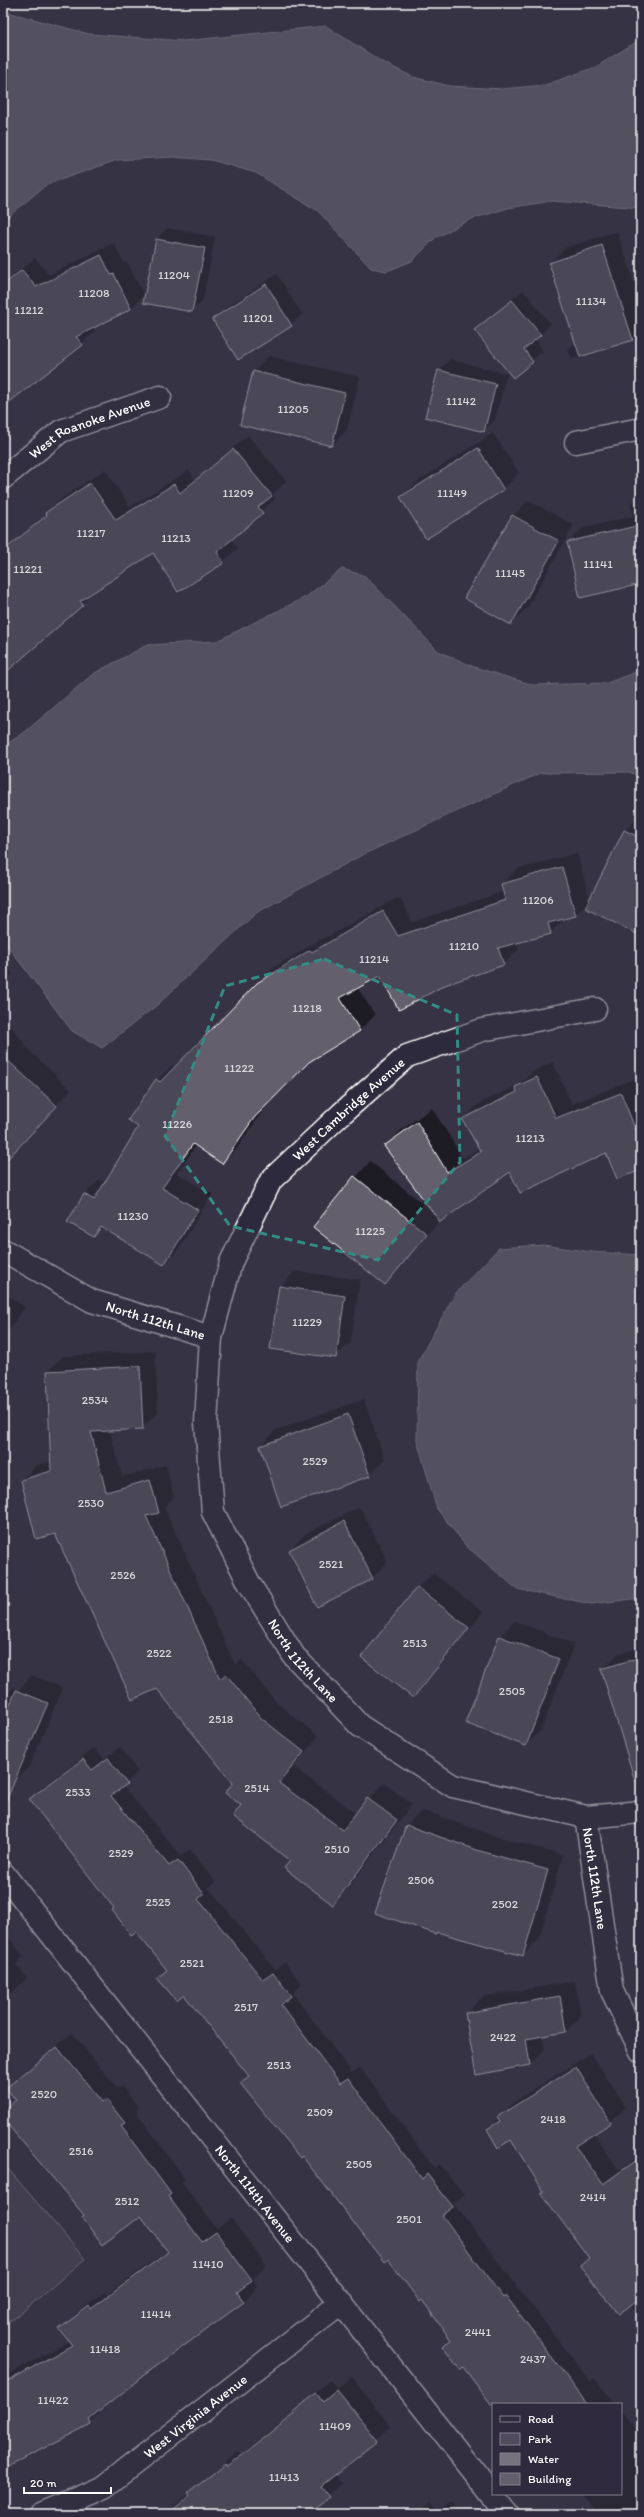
<svg xmlns="http://www.w3.org/2000/svg" width="644" height="2517" font-family="Itim,sans-serif">
  <style>
    .green { fill: #514c5c; stroke: #a8a6ae }
    .water { fill: #76737f; stroke: #adabb2 }
    .shadow { fill: #0007 }
    .building { fill: #635f6d; stroke: #fff }
    .lines { fill: none; stroke-linecap: round; stroke-linejoin: round }
    .street-casing { stroke: #fff; stroke-width: 25 }
    .street { stroke: #2f2a3d; stroke-width: 22 }
    .marked { fill: none; stroke: #338b84; stroke-width: 3; stroke-dasharray: 8 5; stroke-linejoin: round }
    .labels { text-anchor: middle; dominant-baseline: central; stroke-width: 4; stroke-linejoin: round; paint-order: stroke }
    .number-label { font-size: 12px; fill: #d8d7da }
    .street-label { font-size: 14px; fill: #fff; stroke: #2f2a3d }
  </style>
  <rect width="100%" height="100%" fill="#373345"/>
  <filter id="ink" filterUnits="userSpaceOnUse"><feTurbulence type="fractalNoise" baseFrequency=".025" numOctaves="2"/><feDisplacementMap in="SourceGraphic" scale="8" xChannelSelector="R" yChannelSelector="G"/><feConvolveMatrix kernelMatrix="1 2 1 2 8 2 1 2 1" color-interpolation-filters="sRGB"/></filter>
  <g filter="url(#ink)">
    <path class="green" d="M3,2163L85,2259L15,2318L3,2324Z"/>
    <g class="water">
      <path d="M3,11L89,34L184,41L326,26L382,62L413,77L449,86L502,89L545,85L596,67L641,39V208L552,201L508,208L469,220L435,238L412,261L387,271L371,268L318,211L256,173L211,160L173,157L117,160L46,185L3,221Z"/>
      <path d="M342,569L365,576L438,651L474,667L533,685L607,683L641,670V777L629,772L540,773L362,855L256,913L157,1005L102,1048L72,1031L3,940V747L25,732L93,674L147,645L217,641L306,597Z"/>
      <path d="M543,1245L592,1252L641,1255V1598L591,1604L517,1589L466,1546L437,1509L417,1440L418,1361L455,1294L499,1248Z"/>
    </g>
    <g class="shadow">
      <path d="M167,228L215,237L203,300L192,311L157,239Z"/>
      <path d="M617,231L641,303V337L572,359L568,350L576,342L550,263L565,248Z"/>
      <path d="M114,243L124,263L127,262L144,295L131,308L92,328L95,331L82,344L58,361L3,407V284L35,258L49,275Z"/>
      <path d="M277,274L302,314L291,325L238,359L213,320L224,309Z"/>
      <path d="M523,290L551,324L535,339L543,350L513,377L475,330Z"/>
      <path d="M269,356L360,377L347,430L332,445L254,372Z"/>
      <path d="M450,359L507,374L495,420L484,431L439,370Z"/>
      <path d="M493,433L519,473L504,489L427,538L401,497L417,482Z"/>
      <path d="M248,435L286,481L273,494L276,498L231,538L238,548L223,562L154,551L97,590L3,673V551L47,514L61,499L105,469L130,507L189,470L195,480Z"/>
      <path d="M641,493V583L568,542L583,528L634,516L630,504Z"/>
      <path d="M528,500L574,525L527,608L511,624L513,516Z"/>
      <path d="M640,815L641,935L589,901L575,915L565,918L550,933L516,942L519,949L504,964L380,974L357,987L375,1015L360,1030L309,1061L269,1102L237,1148L222,1163L196,1145L177,1173L212,1194L179,1249L164,1264L103,1227L94,1236L69,1221L85,1194L100,1179L106,1183L140,1127L129,1120L157,1080L172,1065L176,1067L273,968L326,936L327,937L399,897L413,922L504,891L502,884L517,869L577,853L590,900L625,831Z"/>
      <path d="M3,962L13,974L3,984Z"/>
      <path d="M3,1017L33,1054L71,1090L3,1163Z"/>
      <path d="M553,1062L572,1104L636,1078L641,1090V1179L638,1170L607,1151L510,1170L440,1220L385,1284L314,1227L370,1161L433,1212L386,1146L401,1130L432,1108L463,1158L479,1148L463,1119L478,1104L520,1084L532,1072Z"/>
      <path d="M295,1271L360,1280L351,1342L335,1357L280,1287Z"/>
      <path d="M3,1292L25,1307L3,1339Z"/>
      <path d="M155,1351L158,1413L142,1428L110,1430L122,1477L166,1465L174,1497L164,1507L235,1665L242,1660L277,1703L318,1736L294,1767L357,1814L384,1783L412,1804L348,1888L333,1904L243,1805L234,1783L55,1533L22,1480L37,1465L52,1461L48,1371L63,1356Z"/>
      <path d="M364,1399L385,1460L369,1475L261,1446L276,1430Z"/>
      <path d="M360,1507L388,1562L372,1578L290,1550L305,1534Z"/>
      <path d="M433,1573L483,1612L428,1681L413,1697L417,1588Z"/>
      <path d="M515,1621L574,1644L541,1730L526,1745L499,1637Z"/>
      <path d="M641,1647V1755L602,1669L618,1654Z"/>
      <path d="M32,1675L63,1688L29,1767L13,1782L3,1778V1698L13,1688L18,1690Z"/>
      <path d="M120,1747L138,1772L123,1786L181,1856L190,1849L215,1882L209,1888L275,1969L285,1962L302,1984L293,1993L352,2073L360,2067L434,2168L439,2164L464,2194L454,2204L590,2381L594,2378L615,2404L493,2405L463,2366L444,2346L452,2339L388,2257L241,2083L250,2075L184,1993L159,1978L167,1969L115,1908L31,1799L42,1788L95,1748L104,1759Z"/>
      <path d="M422,1810L495,1836L563,1855L539,1940L523,1955L407,1825Z"/>
      <path d="M3,1931L24,1956L16,1964L27,1978L3,2001Z"/>
      <path d="M575,1981L581,2016L566,2031L543,2035L545,2049L530,2065L466,2013L482,1997Z"/>
      <path d="M72,2033L117,2088L121,2085L139,2108L136,2111L185,2179L182,2182L217,2229L231,2218L266,2265L253,2279L258,2287L244,2301L143,2375L104,2406L105,2409L90,2423L3,2468V2365L6,2363L11,2373L69,2341L60,2329L75,2315L104,2292L106,2295L168,2250L141,2215H85L3,2117V2111L16,2098L8,2088Z"/>
      <path d="M591,2053L626,2107L610,2122L593,2133L619,2170L641,2154V2318L630,2304L581,2266L590,2257L511,2138L488,2129L514,2102Z"/>
      <path d="M352,2377L391,2427L336,2474L343,2483L306,2514H164L239,2451L241,2454L295,2413L308,2398L330,2380L337,2389Z"/>
      <path d="M621,2412L636,2430L641,2427V2514H597L582,2494H621Z"/>
      <path d="M452,2501L463,2514H417L432,2502L439,2511Z"/>
    </g>
    <g class="building">
      <path d="M156,239L205,248L192,312L143,303Z"/>
      <path d="M602,245L633,340L580,357L549,263Z"/>
      <path d="M101,255L111,275L114,274L131,309L76,337L83,345L3,407V285L22,270L36,287Z"/>
      <path d="M266,284L292,326L238,360L212,319Z"/>
      <path d="M512,300L541,335L524,349L533,362L513,378L474,330Z"/>
      <path d="M438,370L496,384L484,432L425,417Z"/>
      <path d="M253,371L345,393L332,446L240,425Z"/>
      <path d="M478,448L504,490L426,539L400,497Z"/>
      <path d="M233,449L272,496L258,507L263,513L217,552L224,563L178,592L153,553L80,601L83,605L3,675V551L47,515L45,513L90,483L116,520L174,484L180,493Z"/>
      <path d="M512,515L559,541L511,625L464,598Z"/>
      <path d="M641,525V584L580,598L567,542Z"/>
      <path d="M624,830L641,838V936L585,908Z"/>
      <path d="M562,867L576,916L548,923L551,934L498,948L504,965L445,985L399,1010L380,976L340,998L360,1031L309,1062L254,1118L222,1164L193,1144L162,1188L198,1210L164,1265L101,1227L94,1237L67,1222L84,1194L94,1200L138,1127L128,1120L156,1079L160,1082L257,983L310,950L312,952L383,911L398,936L505,900L501,884Z"/>
      <path d="M3,1056L57,1106L3,1164Z"/>
      <path d="M537,1077L556,1118L621,1093L636,1131L641,1129V1170L617,1179L606,1153L520,1193L510,1172L440,1222L384,1146L417,1122L447,1172L481,1152L462,1119L517,1092L515,1087Z"/>
      <path d="M354,1176L427,1234L385,1285L313,1227Z"/>
      <path d="M279,1286L345,1296L336,1358L270,1349Z"/>
      <path d="M140,1366L143,1429L91,1432L106,1492L150,1480L159,1513L146,1516L220,1679L226,1674L261,1718L304,1752L279,1783L343,1830L367,1798L397,1820L333,1905L284,1868L290,1861L233,1816L241,1805L225,1793L233,1783L157,1689L132,1700L55,1534L36,1539L21,1480L51,1471L47,1371Z"/>
      <path d="M348,1414L370,1476L281,1507L260,1446Z"/>
      <path d="M344,1521L373,1579L317,1607L289,1550Z"/>
      <path d="M417,1587L469,1628L413,1698L361,1657Z"/>
      <path d="M499,1636L559,1659L526,1746L465,1723Z"/>
      <path d="M641,1657V1780L635,1781L601,1669Z"/>
      <path d="M16,1690L48,1703L3,1808V1705L9,1707Z"/>
      <path d="M108,1758L127,1784L111,1796L169,1866L178,1860L204,1894L198,1899L263,1980L273,1973L291,1996L281,2005L340,2083L348,2078L422,2179L427,2174L453,2207L442,2215L503,2298L506,2296L587,2404H491L463,2367L460,2370L442,2346L451,2340L422,2300L420,2302L388,2259L384,2262L302,2156L300,2158L240,2083L249,2076L184,1995L177,2001L157,1978L167,1970L136,1932L131,1935L112,1910L114,1908L29,1799L83,1759L92,1770Z"/>
      <path d="M406,1825L480,1851L548,1870L523,1956L437,1932L436,1934L375,1913Z"/>
      <path d="M560,1996L566,2032L526,2039L530,2065L476,2075L465,2013Z"/>
      <path d="M57,2047L102,2102L106,2099L125,2123L121,2126L171,2194L168,2196L202,2242L216,2232L252,2281L237,2292L244,2302L144,2375L89,2420L91,2424L3,2469V2384L72,2345L59,2329L89,2306L91,2309L168,2252L141,2216L102,2245L82,2217L84,2215L3,2119V2110L16,2100L6,2088Z"/>
      <path d="M576,2067L611,2123L575,2146L603,2184L641,2157V2297L619,2314L580,2266L589,2258L541,2193L544,2192L511,2140L498,2148L487,2129L500,2121L497,2117Z"/>
      <path d="M337,2390L378,2441L321,2486L330,2497L308,2514H167L189,2497L187,2494L225,2464L227,2467L295,2414L293,2412L316,2393L323,2402Z"/>
    </g>
    <g class="lines">
      <defs>
        <g id="street">
          <path d="M576,442L641,429"/>
          <path id="s1" d="M3,478L61,431L160,397"/>
          <path id="s2" d="M3,1250L92,1301L211,1337L206,1423L213,1512L249,1583L294,1656L360,1726L453,1786L586,1817L641,1812"/>
          <path id="s3" d="M211,1337L231,1262L271,1180L341,1114L407,1056L482,1030L595,1009"/>
          <path id="s4" d="M586,1817L612,1991L641,2051"/>
          <path id="s5" d="M3,1873L507,2514"/>
          <path id="s6" d="M40,2514L104,2487L342,2302"/>
        </g>
      </defs>
      <use href="#street" class="street-casing"/>
      <use href="#street" class="street"/>
    </g>
  </g>
  <path d="M0 0H644V2517H0ZM324,959L457,1015L460,1162L378,1260L230,1226L165,1136L225,986Z" fill="#373345" fill-opacity=".55" fill-rule="evenodd"/>
  <path class="marked" d="M324,959L457,1015L460,1162L378,1260L230,1226L165,1136L225,986Z"/>
  <g class="labels">
    <g class="number-label">
      <text x="174" y="275">11204</text>
      <text x="94" y="293">11208</text>
      <text x="591" y="301">11134</text>
      <text x="29" y="310">11212</text>
      <text x="258" y="318">11201</text>
      <text x="461" y="401">11142</text>
      <text x="293" y="409">11205</text>
      <text x="238" y="493">11209</text>
      <text x="452" y="493">11149</text>
      <text x="91" y="533">11217</text>
      <text x="176" y="538">11213</text>
      <text x="598" y="564">11141</text>
      <text x="28" y="569">11221</text>
      <text x="510" y="573">11145</text>
      <text x="538" y="900">11206</text>
      <text x="464" y="946">11210</text>
      <text x="374" y="959">11214</text>
      <text x="307" y="1008">11218</text>
      <text x="239" y="1068">11222</text>
      <text x="177" y="1124">11226</text>
      <text x="530" y="1138">11213</text>
      <text x="133" y="1216">11230</text>
      <text x="370" y="1231">11225</text>
      <text x="307" y="1322">11229</text>
      <text x="95" y="1400">2534</text>
      <text x="315" y="1461">2529</text>
      <text x="91" y="1503">2530</text>
      <text x="331" y="1564">2521</text>
      <text x="123" y="1575">2526</text>
      <text x="415" y="1643">2513</text>
      <text x="159" y="1653">2522</text>
      <text x="512" y="1691">2505</text>
      <text x="221" y="1719">2518</text>
      <text x="257" y="1788">2514</text>
      <text x="78" y="1792">2533</text>
      <text x="337" y="1849">2510</text>
      <text x="121" y="1853">2529</text>
      <text x="421" y="1880">2506</text>
      <text x="158" y="1902">2525</text>
      <text x="505" y="1904">2502</text>
      <text x="192" y="1963">2521</text>
      <text x="246" y="2007">2517</text>
      <text x="503" y="2037">2422</text>
      <text x="279" y="2065">2513</text>
      <text x="44" y="2094">2520</text>
      <text x="320" y="2112">2509</text>
      <text x="553" y="2119">2418</text>
      <text x="81" y="2151">2516</text>
      <text x="359" y="2164">2505</text>
      <text x="593" y="2197">2414</text>
      <text x="127" y="2201">2512</text>
      <text x="409" y="2219">2501</text>
      <text x="208" y="2264">11410</text>
      <text x="156" y="2314">11414</text>
      <text x="478" y="2332">2441</text>
      <text x="105" y="2349">11418</text>
      <text x="533" y="2359">2437</text>
      <text x="53" y="2400">11422</text>
      <text x="335" y="2426">11409</text>
      <text x="284" y="2477">11413</text>
    </g>
    <g class="street-label">
      <text stroke="none"><textPath href="#s1" startOffset="102">West Roanoke Avenue</textPath></text>
      <text stroke="none"><textPath href="#s3" startOffset="274">West Cambridge Avenue</textPath></text>
      <text stroke="none"><textPath href="#s2" startOffset="169">North 112th Lane</textPath></text>
      <text stroke="none"><textPath href="#s2" startOffset="577">North 112th Lane</textPath></text>
      <text stroke="none"><textPath href="#s4" startOffset="62">North 112th Lane</textPath></text>
      <text stroke="none"><textPath href="#s5" startOffset="408">North 114th Avenue</textPath></text>
      <text stroke="none"><textPath href="#s6" startOffset="185">West Virginia Avenue</textPath></text>
    </g>
  </g>
  <rect width="644" height="2517" fill="none" stroke="#2f2a3d" stroke-width="16"/>
  <rect x="8" y="8" width="628" height="2501" fill="none" stroke="#fff" stroke-width="1.5" filter="url(#ink)"/>
  <rect x="492" y="2403" width="130" height="92" fill="#2f2a3d" stroke="#827f8b"/>
  <rect x="500" y="2416" width="20" height="6" fill="#2f2a3d" stroke="#827f8b"/>
  <text x="528" y="2423" font-size="12" fill="#ffffff">Road</text>
  <rect x="500" y="2433" width="20" height="12" fill="#514c5c" stroke="#827f8b"/>
  <text x="528" y="2443" font-size="12" fill="#ffffff">Park</text>
  <rect x="500" y="2453" width="20" height="12" fill="#76737f" stroke="#827f8b"/>
  <text x="528" y="2463" font-size="12" fill="#ffffff">Water</text>
  <rect x="500" y="2473" width="20" height="12" fill="#635f6d" stroke="#827f8b"/>
  <text x="528" y="2483" font-size="12" fill="#ffffff">Building</text>
  <path d="M24 2487v6h87v-6" fill="none" stroke="#ffffff" stroke-width="2"/>
  <text x="30" y="2487" font-size="12" fill="#ffffff" stroke="#2f2a3d" stroke-width="3" paint-order="stroke">20 m</text>
</svg>
